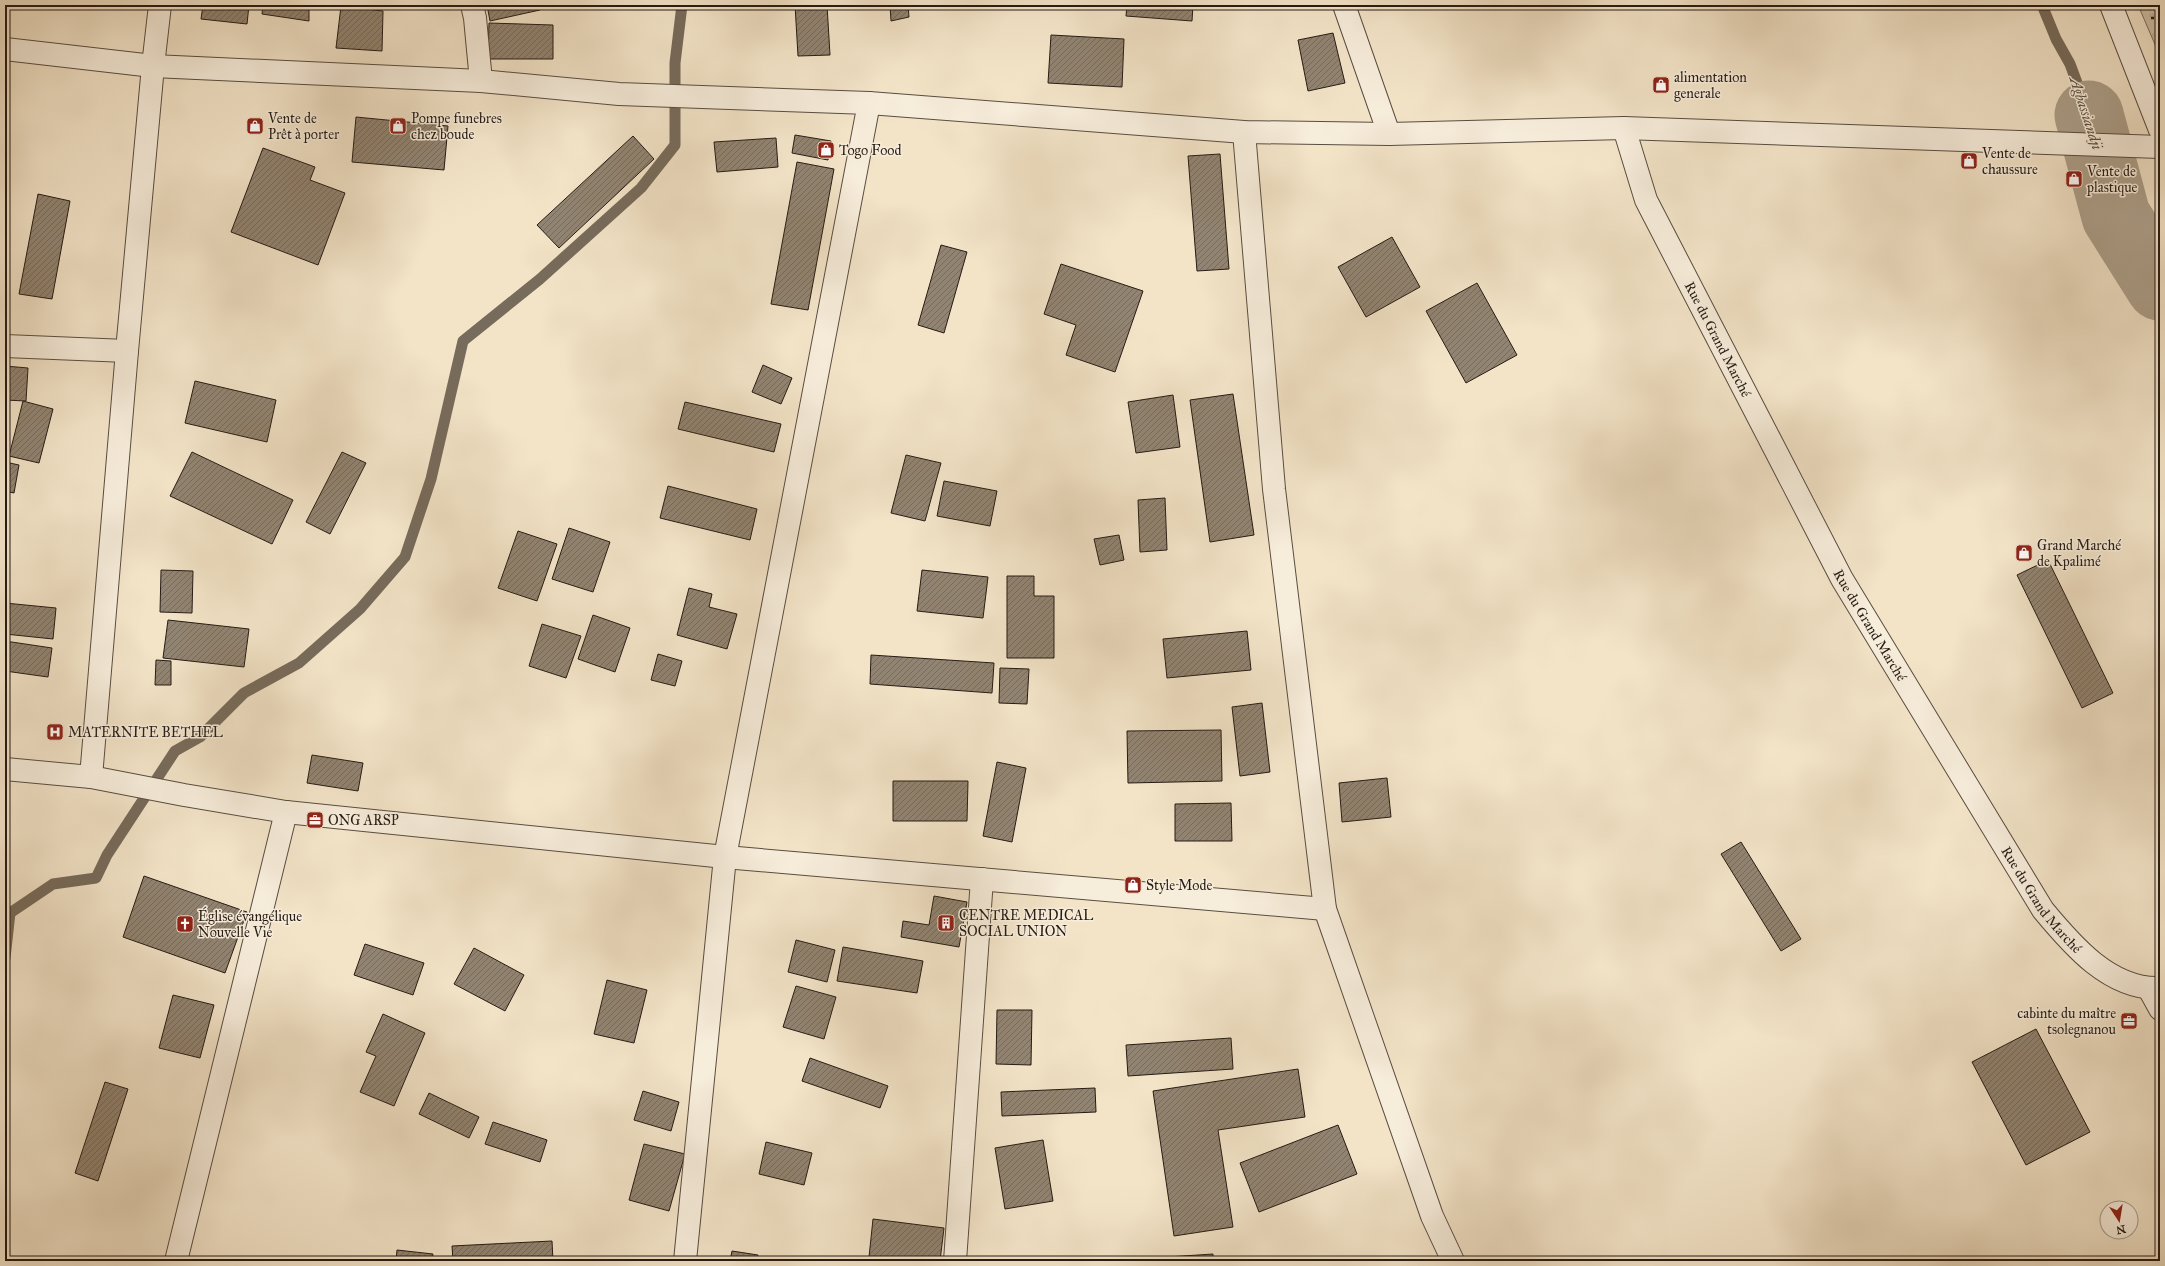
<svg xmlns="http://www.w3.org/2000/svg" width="2165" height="1266" font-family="'IM FELL Great Primer',serif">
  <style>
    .park { fill: url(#park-tufts); stroke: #7b6e5e }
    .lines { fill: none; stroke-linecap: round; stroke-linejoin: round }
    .stream { stroke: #776b5b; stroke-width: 11 }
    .river { stroke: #ada08b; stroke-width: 69 }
    .building { fill: url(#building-hatch); stroke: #261b14 }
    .minor-casing { stroke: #594d41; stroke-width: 24 }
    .tertiary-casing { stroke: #594d41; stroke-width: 24 }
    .path { stroke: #261b14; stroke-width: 2.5; stroke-dasharray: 3 2; stroke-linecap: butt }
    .minor { stroke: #f7eddb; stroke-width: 22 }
    .tertiary { stroke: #f7eddb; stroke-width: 22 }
    .labels { text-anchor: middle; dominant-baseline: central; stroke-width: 3; stroke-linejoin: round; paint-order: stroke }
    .poi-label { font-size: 14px; fill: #261b14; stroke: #f7eddb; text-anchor: start }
    .street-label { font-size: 14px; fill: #261b14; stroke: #f7eddb }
    .water-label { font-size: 15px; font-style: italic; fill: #5c5044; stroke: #f7eddb }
  </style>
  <defs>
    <pattern id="park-tufts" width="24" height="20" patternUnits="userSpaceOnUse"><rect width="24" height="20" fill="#d0c2a9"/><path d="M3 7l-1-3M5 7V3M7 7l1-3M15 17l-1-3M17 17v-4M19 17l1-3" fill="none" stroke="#b2a691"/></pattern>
    <pattern id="building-hatch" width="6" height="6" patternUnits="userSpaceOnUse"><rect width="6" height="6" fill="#918472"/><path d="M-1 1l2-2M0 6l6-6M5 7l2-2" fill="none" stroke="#766b5c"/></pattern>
  </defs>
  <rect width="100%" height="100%" fill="#f3e4c8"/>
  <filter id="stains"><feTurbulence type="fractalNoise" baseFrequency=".005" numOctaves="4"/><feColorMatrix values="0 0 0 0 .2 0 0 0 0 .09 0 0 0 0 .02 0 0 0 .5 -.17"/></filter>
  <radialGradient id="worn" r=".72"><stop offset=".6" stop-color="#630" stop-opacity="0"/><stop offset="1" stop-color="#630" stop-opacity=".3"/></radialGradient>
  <path class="park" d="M2138,5H2160V56Z"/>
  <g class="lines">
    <g class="stream">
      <path d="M2042,5L2056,39L2070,64L2089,115"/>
      <path d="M5,958L10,913L53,884L96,878L107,855L175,751L200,737L244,693L299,663L360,609L405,557L431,479L463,341L540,279L641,188L675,145V63L682,5"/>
    </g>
    <path class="river" d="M2089,115L2116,216L2160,286"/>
  </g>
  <g class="building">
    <path d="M203,5H249L247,24L201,19Z"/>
    <path d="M263,5H309V21L262,14Z"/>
    <path d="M487,5H539L540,10L490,21Z"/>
    <path d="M795,5H827L830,55L798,56Z"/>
    <path d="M890,5H908L909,17L891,21Z"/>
    <path d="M1127,5H1193L1192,21L1126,16Z"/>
    <path d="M341,6L383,11L382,51L336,48Z"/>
    <path d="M489,23L553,25V59H488Z"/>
    <path d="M1333,33L1345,83L1308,91L1298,40Z"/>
    <path d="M1051,35L1124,39L1122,87L1048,83Z"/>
    <path d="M356,117L448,126L444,170L352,162Z"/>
    <path d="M795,135L831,141L828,160L792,153Z"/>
    <path d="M633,136L654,159L559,248L537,225Z"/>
    <path d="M776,138L778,167L717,172L714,142Z"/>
    <path d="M263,148L315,167L310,180L345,193L318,265L231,232Z"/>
    <path d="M1220,154L1229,269L1197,271L1188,156Z"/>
    <path d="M797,162L834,169L808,310L771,304Z"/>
    <path d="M38,194L70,201L52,299L19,294Z"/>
    <path d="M1392,237L1420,287L1366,317L1338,267Z"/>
    <path d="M941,245L967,252L944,333L918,325Z"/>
    <path d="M1061,264L1143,291L1115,372L1066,355L1076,325L1044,314Z"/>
    <path d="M1477,283L1517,355L1466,383L1426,311Z"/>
    <path d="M763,365L792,378L781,404L752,392Z"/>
    <path d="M5,366L28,368L26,401L5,400Z"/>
    <path d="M195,381L276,400L267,442L185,423Z"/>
    <path d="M1233,394L1254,535L1210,542L1190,400Z"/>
    <path d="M1173,395L1180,447L1136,453L1128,402Z"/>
    <path d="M23,401L53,409L39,463L9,456Z"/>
    <path d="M685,402L781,424L774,452L678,429Z"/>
    <path d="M192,452L293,500L272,544L170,496Z"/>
    <path d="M342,452L366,463L330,534L306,522Z"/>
    <path d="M906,455L941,463L925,521L891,513Z"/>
    <path d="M5,462L19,465L14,493L5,491Z"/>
    <path d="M944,481L997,491L990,526L937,516Z"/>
    <path d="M668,486L757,509L750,540L660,518Z"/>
    <path d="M1165,498L1167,550L1140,552L1138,500Z"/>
    <path d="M569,528L610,542L593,592L552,579Z"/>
    <path d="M518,531L557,544L537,601L498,588Z"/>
    <path d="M1119,535L1124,560L1100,565L1094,539Z"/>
    <path d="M2048,560L2113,693L2082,708L2017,575Z"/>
    <path d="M161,570L193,571L192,613L160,612Z"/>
    <path d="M922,570L988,577L983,618L917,611Z"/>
    <path d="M1007,576H1034V596H1054V658H1007Z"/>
    <path d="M689,588L712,594L709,607L737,614L727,649L677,635Z"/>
    <path d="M5,603L56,608L53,639L5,634Z"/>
    <path d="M593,615L630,628L615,672L578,659Z"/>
    <path d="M168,620L249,629L244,667L163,658Z"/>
    <path d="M542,624L581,636L566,678L529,666Z"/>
    <path d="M1247,631L1251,670L1167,678L1163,639Z"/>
    <path d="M5,641L52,648L48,677L5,671Z"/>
    <path d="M658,654L682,661L675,686L651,680Z"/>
    <path d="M871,655L994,663L992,693L870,684Z"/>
    <path d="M156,660L171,661V685H155Z"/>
    <path d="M1000,668L1029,669L1027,704L999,703Z"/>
    <path d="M1262,703L1270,772L1240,776L1232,707Z"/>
    <path d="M1221,730L1222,781L1128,783L1127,731Z"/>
    <path d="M312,755L363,763L358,791L307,783Z"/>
    <path d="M997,762L1026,768L1012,842L983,836Z"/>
    <path d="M1387,778L1391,817L1342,822L1339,783Z"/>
    <path d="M893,781H968L967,821H893Z"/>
    <path d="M1231,803L1232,841H1175V804Z"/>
    <path d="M1741,842L1801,939L1781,951L1721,854Z"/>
    <path d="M144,876L247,912L225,973L123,937Z"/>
    <path d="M934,896L967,902L959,947L901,937L903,921L929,925Z"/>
    <path d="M796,940L835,950L827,982L788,972Z"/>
    <path d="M365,944L424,963L413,995L354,975Z"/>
    <path d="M843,947L923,961L917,993L837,981Z"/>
    <path d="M474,948L524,975L505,1011L454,984Z"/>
    <path d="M607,980L647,990L634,1043L594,1034Z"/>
    <path d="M796,986L836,997L824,1039L783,1027Z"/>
    <path d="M173,995L214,1005L200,1058L159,1048Z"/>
    <path d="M997,1010H1032L1031,1065L996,1064Z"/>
    <path d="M383,1014L425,1033L394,1106L360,1092L376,1056L366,1052Z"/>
    <path d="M2036,1029L2090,1132L2026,1165L1972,1062Z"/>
    <path d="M1231,1038L1233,1069L1128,1076L1126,1045Z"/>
    <path d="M810,1058L888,1086L880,1108L802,1081Z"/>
    <path d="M1298,1069L1305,1117L1218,1130L1233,1227L1174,1236L1153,1091Z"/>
    <path d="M105,1082L128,1089L98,1181L75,1173Z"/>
    <path d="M1095,1088L1096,1112L1002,1116L1001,1092Z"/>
    <path d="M643,1091L679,1102L671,1131L634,1120Z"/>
    <path d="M429,1093L479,1117L469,1138L419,1114Z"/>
    <path d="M493,1122L547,1140L540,1162L485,1144Z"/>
    <path d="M1338,1125L1357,1174L1259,1212L1240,1163Z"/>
    <path d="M1043,1140L1053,1201L1005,1209L995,1148Z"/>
    <path d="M766,1142L812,1153L804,1185L759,1174Z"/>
    <path d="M644,1144L685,1154L669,1211L629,1200Z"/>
    <path d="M873,1219L944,1228L940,1261H900L869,1257Z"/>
    <path d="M552,1241L553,1261H453L452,1246Z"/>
    <path d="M397,1250L433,1254L432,1261H396Z"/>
    <path d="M732,1251L758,1255L757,1261H730Z"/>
    <path d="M1213,1254V1261H1107Z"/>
  </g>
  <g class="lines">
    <defs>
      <g id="minor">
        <path d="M472,5L475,18L481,81"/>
        <path d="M1344,5L1389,134"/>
        <path d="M2111,5L2160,130"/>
        <path id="s1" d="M1624,128L1646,200L1842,579L2043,910C2072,945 2110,990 2160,988"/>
        <path d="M1244,132L1274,489L1325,909L1432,1216L1453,1261"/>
        <path d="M5,346L127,351"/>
        <path d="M5,769L91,777L184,795L286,812L725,857L1325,909"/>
        <path d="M91,777L127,351L153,66L160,5"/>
        <path d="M2149,989L2160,1009"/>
        <path d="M176,1261L286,812"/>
        <path d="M685,1261L725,857L869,103"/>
        <path d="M955,1261L982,879"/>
      </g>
      <path id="tertiary" d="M5,49L153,66L481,81L619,94L869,103L1244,132L1389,134L1624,128L2160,147"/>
    </defs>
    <use href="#minor" class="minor-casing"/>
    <use href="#tertiary" class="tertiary-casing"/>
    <path class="path" d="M2151,18H2160"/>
    <use href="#minor" class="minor"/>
    <use href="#tertiary" class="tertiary"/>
  </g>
  <defs>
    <symbol id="shop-square" viewBox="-11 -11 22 22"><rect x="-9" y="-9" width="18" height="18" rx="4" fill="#8f2418" stroke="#f7eddb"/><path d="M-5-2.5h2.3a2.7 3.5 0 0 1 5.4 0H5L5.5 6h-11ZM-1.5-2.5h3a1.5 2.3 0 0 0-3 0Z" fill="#fff"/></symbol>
    <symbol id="hospital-square" viewBox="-11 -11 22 22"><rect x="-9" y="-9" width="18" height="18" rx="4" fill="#8f2418" stroke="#f7eddb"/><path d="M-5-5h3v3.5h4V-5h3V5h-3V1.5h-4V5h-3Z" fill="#fff"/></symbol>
    <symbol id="office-square" viewBox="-11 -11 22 22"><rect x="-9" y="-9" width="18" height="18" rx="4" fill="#8f2418" stroke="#f7eddb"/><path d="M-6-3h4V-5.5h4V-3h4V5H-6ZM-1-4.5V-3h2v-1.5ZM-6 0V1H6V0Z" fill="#fff"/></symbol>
    <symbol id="building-square" viewBox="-11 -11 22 22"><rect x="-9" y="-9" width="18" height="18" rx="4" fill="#8f2418" stroke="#f7eddb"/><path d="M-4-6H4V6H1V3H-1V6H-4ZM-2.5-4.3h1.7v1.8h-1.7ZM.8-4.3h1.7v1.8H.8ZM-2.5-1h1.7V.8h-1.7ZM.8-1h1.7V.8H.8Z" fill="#fff"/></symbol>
    <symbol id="church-square" viewBox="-11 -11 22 22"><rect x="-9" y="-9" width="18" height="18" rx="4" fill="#8f2418" stroke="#f7eddb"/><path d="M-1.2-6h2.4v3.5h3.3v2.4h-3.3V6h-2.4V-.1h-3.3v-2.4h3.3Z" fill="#fff"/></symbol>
  </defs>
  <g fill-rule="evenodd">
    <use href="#shop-square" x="1651" y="75" width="20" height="20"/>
    <use href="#shop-square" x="245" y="116" width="20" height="20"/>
    <use href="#shop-square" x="388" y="116" width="20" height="20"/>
    <use href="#shop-square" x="816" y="140" width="20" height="20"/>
    <use href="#shop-square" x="1959" y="151" width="20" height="20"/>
    <use href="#shop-square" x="2064" y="169" width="20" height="20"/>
    <use href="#shop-square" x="2014" y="543" width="20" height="20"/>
    <use href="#hospital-square" x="45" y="722" width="20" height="20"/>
    <use href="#office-square" x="305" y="810" width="20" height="20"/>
    <use href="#shop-square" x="1123" y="875" width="20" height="20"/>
    <use href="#building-square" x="936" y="913" width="20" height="20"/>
    <use href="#church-square" x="175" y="914" width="20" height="20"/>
    <use href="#office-square" x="2119" y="1011" width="20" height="20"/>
  </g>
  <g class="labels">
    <g class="poi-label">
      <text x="1674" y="77">alimentation<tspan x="1674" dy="16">generale</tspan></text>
      <text x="268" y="118">Vente de<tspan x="268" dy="16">Prêt à porter</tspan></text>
      <text x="411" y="118">Pompe funebres<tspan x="411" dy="16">chez boude</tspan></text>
      <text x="839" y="150">Togo Food</text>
      <text x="1982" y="153">Vente de<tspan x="1982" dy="16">chaussure</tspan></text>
      <text x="2087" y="171">Vente de<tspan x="2087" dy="16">plastique</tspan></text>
      <text x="2037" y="545">Grand Marché<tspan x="2037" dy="16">de Kpalimé</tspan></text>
      <text x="68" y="732">MATERNITE BETHEL</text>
      <text x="328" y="820">ONG ARSP</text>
      <text x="1146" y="885">Style Mode</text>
      <text x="959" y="915">CENTRE MEDICAL<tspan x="959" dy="16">SOCIAL UNION</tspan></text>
      <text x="198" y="916">Église évangélique<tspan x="198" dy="16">Nouvelle Vie</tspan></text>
      <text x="2116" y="1013" text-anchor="end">cabinte du maître<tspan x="2116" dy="16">tsolegnanou</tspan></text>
    </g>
    <g class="street-label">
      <text stroke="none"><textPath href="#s1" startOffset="232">Rue du Grand Marché</textPath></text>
      <text stroke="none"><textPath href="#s1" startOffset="556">Rue du Grand Marché</textPath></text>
      <text stroke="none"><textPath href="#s1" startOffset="880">Rue du Grand Marché</textPath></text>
    </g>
    <g class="water-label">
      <text transform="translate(2086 113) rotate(72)">Agbassiandji</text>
    </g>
  </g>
  <rect width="2165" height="1266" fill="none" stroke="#f3e4c8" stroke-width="20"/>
  <rect x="6" y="6" width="2153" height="1254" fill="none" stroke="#261b14" stroke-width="2"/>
  <rect x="10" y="10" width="2145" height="1246" fill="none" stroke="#261b14"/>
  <g transform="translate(2119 1220) rotate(168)"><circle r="19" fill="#f7eddb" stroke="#a3998b"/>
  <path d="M0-3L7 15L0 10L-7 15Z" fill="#8f2418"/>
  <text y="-6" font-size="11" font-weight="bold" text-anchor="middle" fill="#261b14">N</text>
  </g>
  <rect width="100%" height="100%" filter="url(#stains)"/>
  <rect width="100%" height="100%" fill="url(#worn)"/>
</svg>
